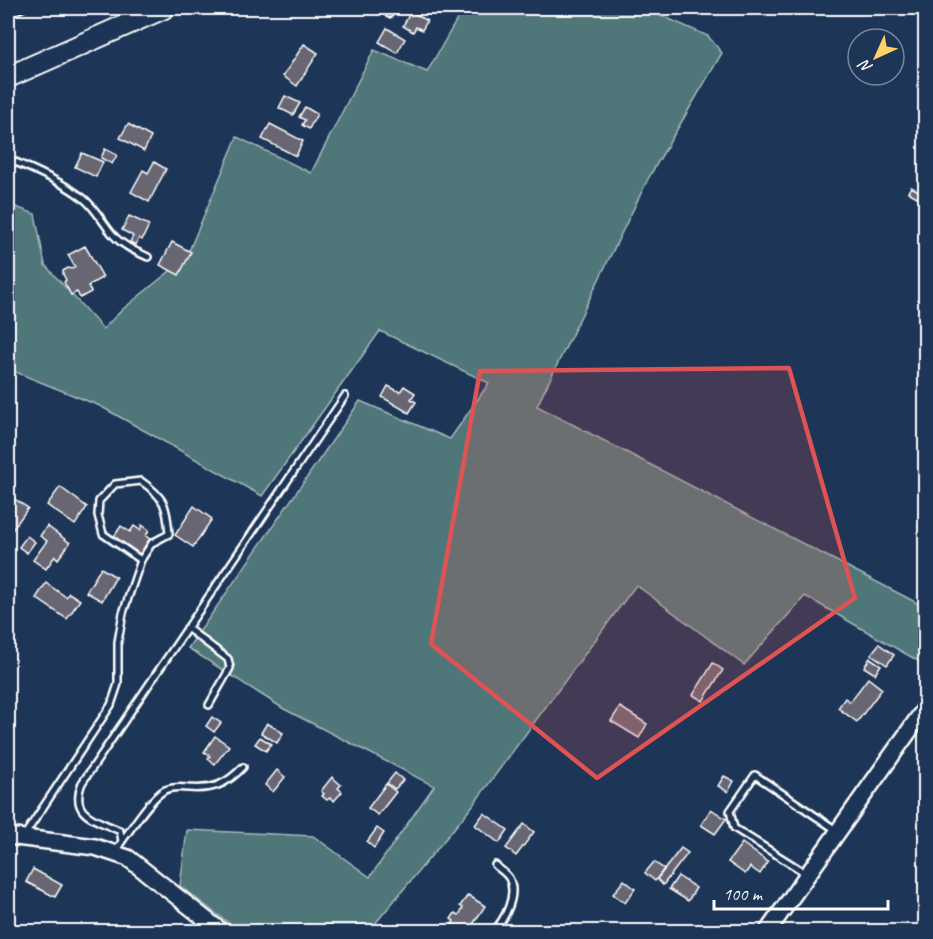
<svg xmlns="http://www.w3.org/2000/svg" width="933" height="939" font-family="Caveat,sans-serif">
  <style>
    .green { fill: #4f7679; stroke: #a7babc; stroke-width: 1.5 }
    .building { fill: #686673; stroke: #fff; stroke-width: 1.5 }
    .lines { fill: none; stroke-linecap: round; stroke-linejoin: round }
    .lane-casing { stroke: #fff; stroke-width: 10 }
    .secondary-casing { stroke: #fff; stroke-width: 20 }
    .highway-casing { stroke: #fff; stroke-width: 24 }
    .lane { stroke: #1d3557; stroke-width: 5 }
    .secondary { stroke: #1d3557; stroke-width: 15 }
    .highway { stroke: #1d3557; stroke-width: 20 }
    .rail-casing { stroke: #fff; stroke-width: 6 }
    .rail { stroke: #1d3557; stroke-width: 4; stroke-dasharray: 11; stroke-linecap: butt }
    .marked { fill: #de5353; fill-opacity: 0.2; stroke: #de5353; stroke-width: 4.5; stroke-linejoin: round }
  </style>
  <rect width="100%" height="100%" fill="#1d3557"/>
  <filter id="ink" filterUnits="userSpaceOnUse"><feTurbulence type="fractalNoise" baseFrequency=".0167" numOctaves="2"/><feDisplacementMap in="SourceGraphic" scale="12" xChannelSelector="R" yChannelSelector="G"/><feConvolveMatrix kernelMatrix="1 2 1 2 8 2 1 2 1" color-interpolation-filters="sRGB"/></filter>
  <g filter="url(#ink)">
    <path class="green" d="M472,8H644L708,36L722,53L649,177L537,406L925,607V665L805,596L744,665L636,585L470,809L369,931H239L180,886L187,830L313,836L370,877L434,786L284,709L188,648L360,401L450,439L489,383L380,331L262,496L100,406L8,369V204L35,214L45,265L103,329L123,309L186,258L237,137L311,173L374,50L427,72L460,14Z"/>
    <g class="building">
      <path d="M411,11L427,21L422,30L416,27L413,32L403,26Z"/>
      <path d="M387,28L405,39L397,53L379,42Z"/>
      <path d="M304,44L318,53L297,86L283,76Z"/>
      <path d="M285,96L300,103L293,115L279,108Z"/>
      <path d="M305,107L317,114L309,129L302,125L305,120L299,117Z"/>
      <path d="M128,124L151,137L144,151L120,138Z"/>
      <path d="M270,124L303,141L296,156L262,139Z"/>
      <path d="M105,149L117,155L112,164L101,158Z"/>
      <path d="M82,153L103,162L96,177L75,167Z"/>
      <path d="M154,162L166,169L149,202L131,192L143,170L148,173Z"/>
      <path d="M911,187L926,195V202L908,192Z"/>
      <path d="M129,216L149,225L142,240L139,238L136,245L130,242L133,236L122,230Z"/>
      <path d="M172,242L191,252L179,275L160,265Z"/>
      <path d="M85,246L103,277L88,286L91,292L80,298L77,292L71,295L64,282L66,280L63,274V271L68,268L72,269L75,267L68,255Z"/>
      <path d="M388,386L400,392L404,386L415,393L411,399L416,402L409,413L382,397Z"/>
      <path d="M60,487L87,507L75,525L47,505Z"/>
      <path d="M10,496L28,508L8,536V500Z"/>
      <path d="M194,506L212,519L193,547L175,535Z"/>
      <path d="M142,525L149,530L146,536L150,539L139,556L113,538L121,526L130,532L134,526L140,530Z"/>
      <path d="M47,526L70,543L58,559L55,556L46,569L33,560L47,541L40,536Z"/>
      <path d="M27,536L35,542L27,553L19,547Z"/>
      <path d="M101,568L116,577L102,601L86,592Z"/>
      <path d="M46,583L66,597L69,593L80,600L67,619L36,598Z"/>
      <path d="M879,644L894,655L887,665L871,654Z"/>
      <path d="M870,658L881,665L875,674L864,667Z"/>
      <path d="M713,663L723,670L703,701L693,695Z"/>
      <path d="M868,678L882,689L857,722L838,708L845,698L850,702Z"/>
      <path d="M620,707L647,724L639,738L611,721Z"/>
      <path d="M212,717L221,723L214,732L206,726Z"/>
      <path d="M267,723L283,733L277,743L261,733Z"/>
      <path d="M215,736L229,746L215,764L208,759L210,756L204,752Z"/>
      <path d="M260,737L271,744L266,751L255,744Z"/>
      <path d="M277,770L285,777L273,792L265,785Z"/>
      <path d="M395,773L403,780L395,789L387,783Z"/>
      <path d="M724,776L734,781L728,792L718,786Z"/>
      <path d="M332,777L341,785L338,788L342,792L334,801L330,798L327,800L322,796L324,794L321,791Z"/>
      <path d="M386,784L396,792L378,815L368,808Z"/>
      <path d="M711,809L726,819L715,834L701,825Z"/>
      <path d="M484,813L508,830L499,843L475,825Z"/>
      <path d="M524,824L534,832L516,856L506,848Z"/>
      <path d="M377,828L384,833L374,848L367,842Z"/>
      <path d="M742,843L768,862L760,874L750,867L745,874L728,862Z"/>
      <path d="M681,848L688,853L663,885L657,879Z"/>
      <path d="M654,862L664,869L655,881L645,873Z"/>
      <path d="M33,869L62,885L55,897L26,882Z"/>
      <path d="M678,876L696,888L688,901L669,889Z"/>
      <path d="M624,880L635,889L625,903L613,894Z"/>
      <path d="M468,895L485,906L468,932H464L452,924L454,921L451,919L455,913L459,915L463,908L460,906Z"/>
    </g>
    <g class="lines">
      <defs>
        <g id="lane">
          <path d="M389,14V8"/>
          <path d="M8,159C33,169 61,181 83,198C97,209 104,226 116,238C125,247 137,252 148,257"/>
          <path d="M187,628L228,659L230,668L209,705"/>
          <path d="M24,836L111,705L118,684V642L123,613L141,560L152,543L169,534C167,505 164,497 141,481L115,484L99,501L98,515L103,534L141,560"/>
          <path d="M122,841C132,828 151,797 165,790C172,787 180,787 188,788C212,790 226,785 243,767"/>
          <path d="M116,851L122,841L120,831C96,819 69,816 82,783L345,396"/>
          <path d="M807,874L734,828L730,811L755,775L836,830"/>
          <path d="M493,932C505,919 518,895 509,878C506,873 499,869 495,865"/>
        </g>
        <g id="secondary">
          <path d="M8,836L95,847L128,858L222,932"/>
          <path d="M767,932L926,707"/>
        </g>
        <path id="highway" d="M8,77L164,8"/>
      </defs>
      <use href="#lane" class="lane-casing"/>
      <use href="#secondary" class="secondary-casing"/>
      <use href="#highway" class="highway-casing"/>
      <use href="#lane" class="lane"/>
      <use href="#secondary" class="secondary"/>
      <use href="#highway" class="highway"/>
      <defs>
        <path id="rail" d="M8,16L27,8"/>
      </defs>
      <use href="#rail" class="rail-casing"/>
      <use href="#rail" class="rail"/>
    </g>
  </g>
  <path class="marked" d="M789,368L855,598L597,778L431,644L480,371Z"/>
  <rect width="933" height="939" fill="none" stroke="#1d3557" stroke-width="30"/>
  <rect x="15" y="15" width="903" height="909" fill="none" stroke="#fff" stroke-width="2" filter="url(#ink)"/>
  <g transform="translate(876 57) rotate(225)"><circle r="28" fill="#1d3557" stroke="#77869a" stroke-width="1.5"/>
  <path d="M0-4.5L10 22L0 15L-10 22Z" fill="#ffd166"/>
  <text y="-9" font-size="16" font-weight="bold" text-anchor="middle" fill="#ffffff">N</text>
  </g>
  <path d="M714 900v9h174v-9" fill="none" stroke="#ffffff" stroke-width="3"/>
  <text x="723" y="900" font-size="18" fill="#ffffff" stroke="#1d3557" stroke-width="4.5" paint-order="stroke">100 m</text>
</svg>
